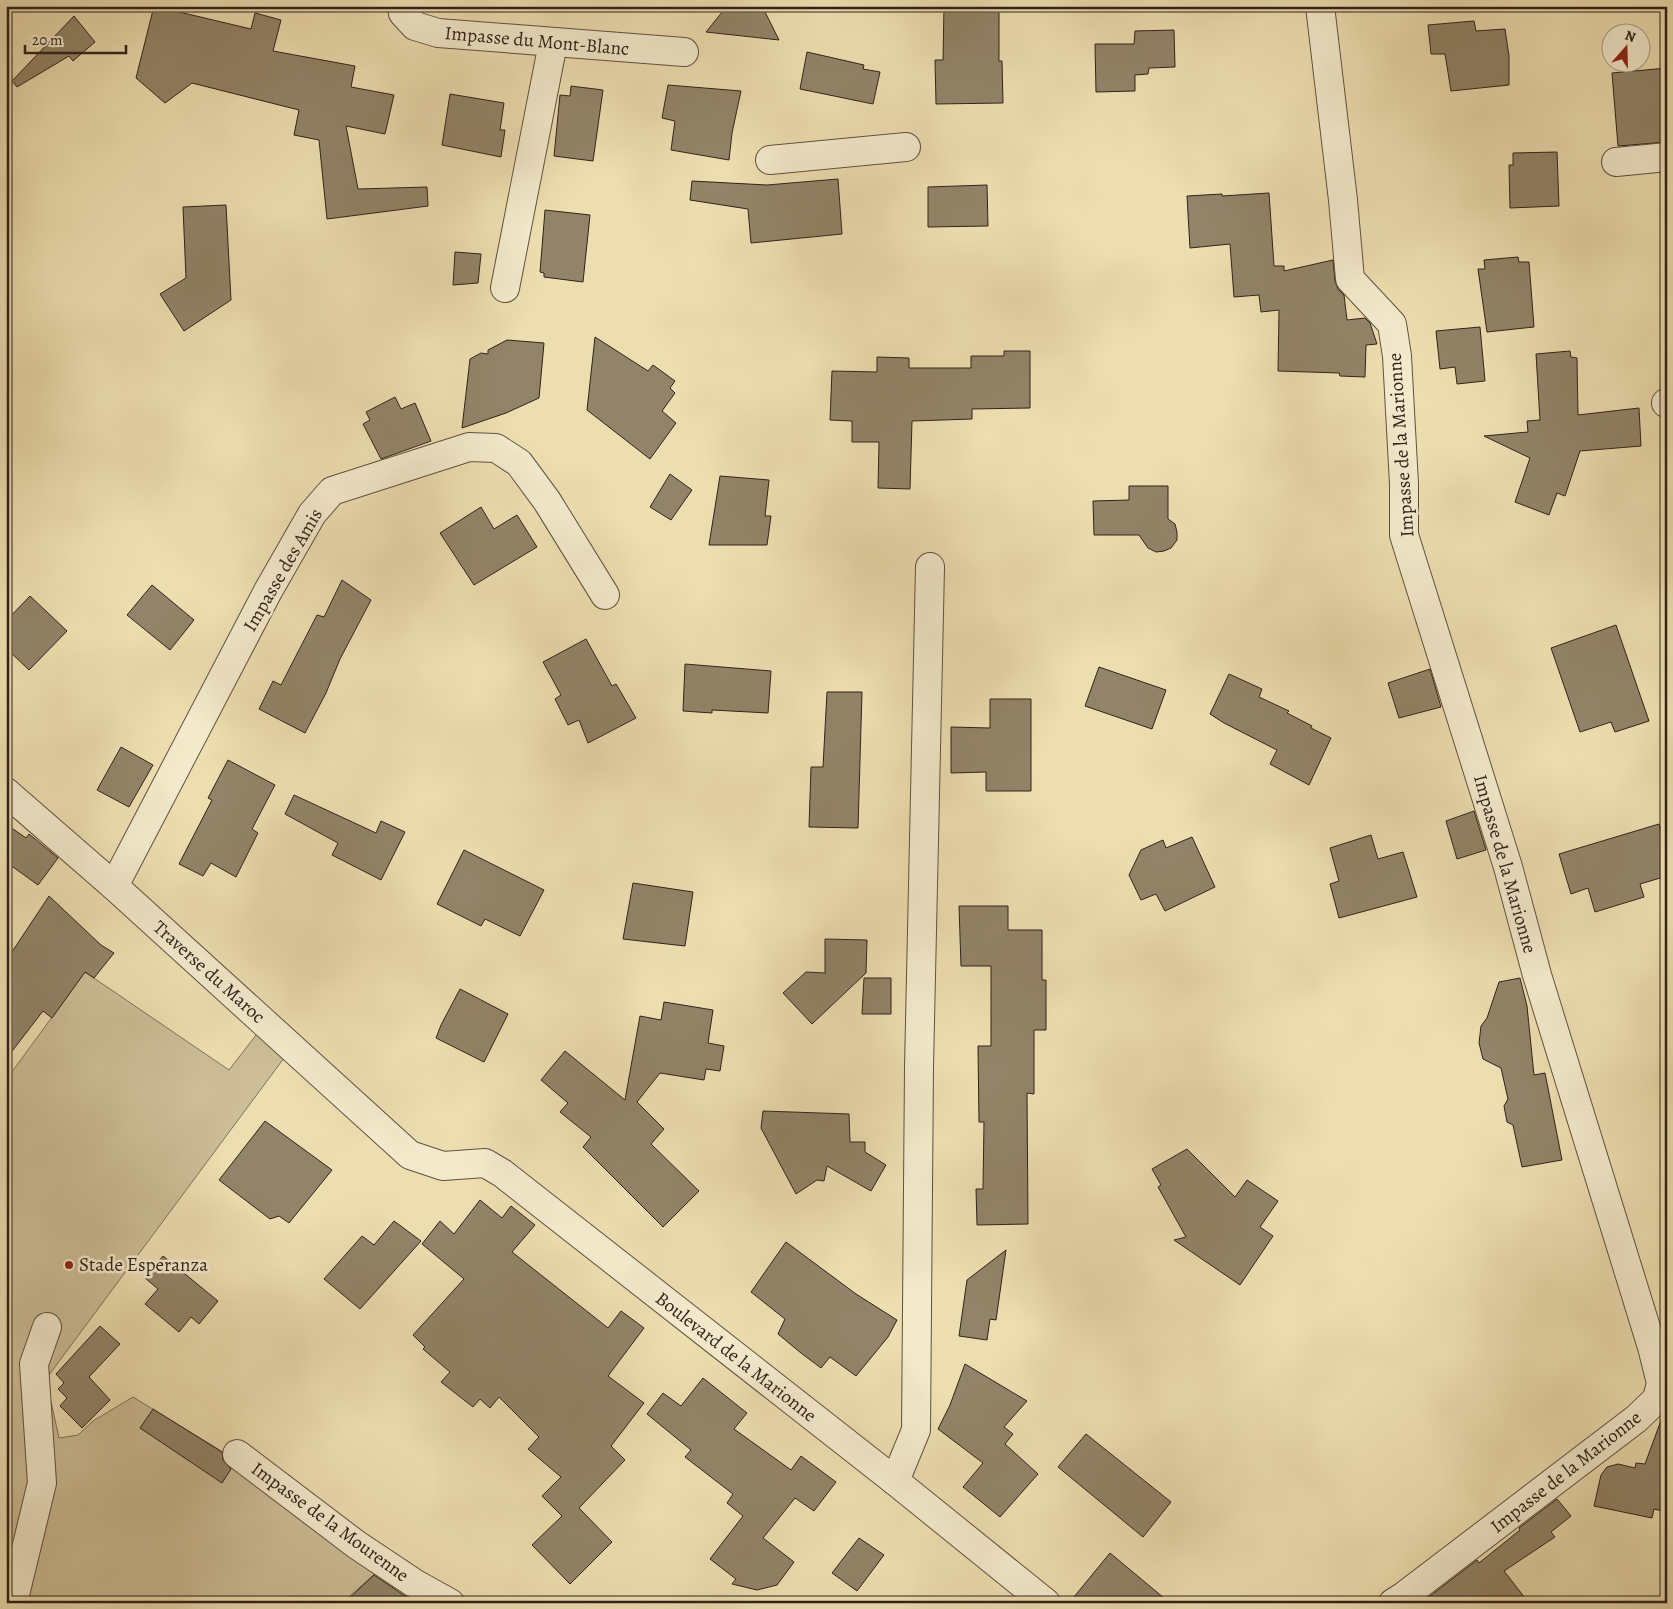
<svg xmlns="http://www.w3.org/2000/svg" width="1673" height="1609" font-family="Alegreya,serif">
  <style>
    .green { fill: #cdbe97; stroke: #7e7059 }
    .building { fill: #928468; stroke: #30221b }
    .lines { fill: none; stroke-linecap: round; stroke-linejoin: round }
    .minor-casing { stroke: #5f5140; stroke-width: 30 }
    .minor { stroke: #f3eacc; stroke-width: 28 }
    .poi-dot { fill: #8f2418; stroke: #f3eacc; stroke-width: 2 }
    .labels { text-anchor: middle; dominant-baseline: central; stroke-width: 5; stroke-linejoin: round; paint-order: stroke }
    .street-label { font-size: 19px; fill: #30221b; stroke: #f3eacc }
    .poi-label { font-size: 19px; fill: #30221b; stroke: #f3eacc; text-anchor: start }
  </style>
  <rect width="100%" height="100%" fill="#eddeb0"/>
  <filter id="stains"><feTurbulence type="fractalNoise" baseFrequency=".004" numOctaves="4"/><feColorMatrix values="0 0 0 0 .2 0 0 0 0 .09 0 0 0 0 .02 0 0 0 .5 -.17"/></filter>
  <radialGradient id="worn" r=".72"><stop offset=".6" stop-color="#630" stop-opacity="0"/><stop offset="1" stop-color="#630" stop-opacity=".3"/></radialGradient>
  <path class="green" d="M85,972L229,1070L260,1030L287,1054L46,1379L59,1438L78,1435L93,1421L133,1397L218,1449L379,1570L342,1603H6V1080Z"/>
  <g class="building">
    <path d="M154,6L251,29L255,13L281,20L273,51L355,66L351,87L394,95L385,134L346,126L358,189L427,187L428,206L327,219L319,140L294,135L299,110L192,83L165,103L136,78Z"/>
    <path d="M727,6H762L779,40L706,32Z"/>
    <path d="M944,6H999V61H1002L1003,103L936,104L935,60H943Z"/>
    <path d="M74,16L95,42L73,61L69,56L17,87L12,81Z"/>
    <path d="M1474,21L1476,31L1505,29L1509,56V85L1451,91L1445,54H1431L1428,25Z"/>
    <path d="M1174,30L1175,67L1149,68L1148,74L1135,75V91L1096,92L1095,44H1134L1135,31Z"/>
    <path d="M807,52L864,65L863,69L880,72L873,104L800,89Z"/>
    <path d="M1667,68V142L1618,146L1612,73Z"/>
    <path d="M668,85L741,91L732,133L729,160L671,150L675,121L662,118Z"/>
    <path d="M571,86L603,90L593,161L554,156L560,95L570,96Z"/>
    <path d="M450,94L504,103L500,130H505L501,157L442,145Z"/>
    <path d="M1557,152L1559,206L1510,208L1509,165H1513V153Z"/>
    <path d="M838,179L842,234L751,243L748,209L690,200L692,181L767,185Z"/>
    <path d="M987,185L988,226L928,227V187Z"/>
    <path d="M1269,193L1274,266H1284V271L1333,260L1335,281L1338,289L1344,295L1347,320L1365,318L1370,323L1377,344L1366,345L1365,377L1340,376L1339,373L1278,371L1279,310L1261,312L1259,295L1234,297L1230,244L1190,248L1187,196L1222,194V196Z"/>
    <path d="M226,205L231,300L184,331L160,294L186,278L183,207Z"/>
    <path d="M545,210L590,215L583,282L544,277V273L540,272Z"/>
    <path d="M455,252L481,254L478,283L453,285Z"/>
    <path d="M1518,257L1519,262H1529L1534,327L1487,332L1478,269H1485L1484,260Z"/>
    <path d="M1480,327L1485,381L1457,384L1455,367L1440,369L1436,331Z"/>
    <path d="M595,337L648,371L653,365L675,381L670,388L675,393L662,411L676,423L650,459L587,410Z"/>
    <path d="M507,340L544,343L539,398L506,413L462,428L470,359L481,353L488,354V350Z"/>
    <path d="M1004,351H1030V408L972,409V419L912,421L910,489L878,488L879,442H852V421L830,420L832,371L877,372V357L909,358V368H971V356H1004Z"/>
    <path d="M1570,351L1571,357L1577,358L1578,415L1639,408L1641,446L1580,451L1565,496L1557,493L1549,515L1515,502L1530,458L1484,436L1528,432L1527,421L1540,420L1536,354Z"/>
    <path d="M395,397L401,409L415,403L431,441L381,459L363,424L370,420L366,412Z"/>
    <path d="M670,474L692,490L671,520L650,507Z"/>
    <path d="M720,476L769,480L765,516H771L767,545H709Z"/>
    <path d="M1129,486H1168V519L1175,524L1177,532V540L1171,548L1164,551L1156,552L1148,548L1139,535H1094L1093,501L1129,500Z"/>
    <path d="M481,507L494,529L517,515L537,547L474,585L440,533Z"/>
    <path d="M342,580L371,600L340,659L326,693L305,733L259,709L273,681L281,685L317,615L324,617Z"/>
    <path d="M152,585L194,620L170,650L127,615Z"/>
    <path d="M30,596L67,631L29,670L6,648V621Z"/>
    <path d="M1616,625L1649,721L1615,732L1611,722L1580,732L1551,648Z"/>
    <path d="M586,639L612,686L616,684L636,718L588,743L579,720L568,725L555,699L561,695L543,662Z"/>
    <path d="M685,664L771,671L768,713L712,710V713L683,711Z"/>
    <path d="M1099,667L1166,690L1152,729L1085,706Z"/>
    <path d="M1430,669L1441,707L1399,718L1388,683Z"/>
    <path d="M1229,674L1262,689L1259,697L1289,711L1287,713L1312,726L1311,728L1331,738L1309,785L1270,764L1277,750L1224,723L1210,714Z"/>
    <path d="M827,692H862L858,828L809,827L811,767H823Z"/>
    <path d="M990,699H1031V791H986V772L951,773V727L990,728Z"/>
    <path d="M121,747L153,765L129,807L97,790Z"/>
    <path d="M228,760L275,785L252,829L258,833L236,877L211,863L203,876L179,864L212,800L208,798Z"/>
    <path d="M294,795L376,833L381,821L405,832L381,880L332,855L338,843L285,814Z"/>
    <path d="M1474,811L1486,850L1457,859L1446,821Z"/>
    <path d="M6,824L26,838L29,834L58,858L38,885L6,862Z"/>
    <path d="M1659,824L1667,851V876L1640,884L1644,897L1595,912L1588,888L1571,894L1559,854Z"/>
    <path d="M1371,835L1378,859L1403,852L1417,897L1339,918L1330,884L1339,881L1330,848Z"/>
    <path d="M1192,837L1215,887L1165,911L1156,894L1141,900L1129,875L1141,850L1163,840L1166,848Z"/>
    <path d="M464,850L544,890L520,936L485,919L481,926L437,904Z"/>
    <path d="M633,883L693,892L685,946L623,939Z"/>
    <path d="M49,896L101,945L114,953L94,978L85,972L52,1018L43,1011L6,1059V961Z"/>
    <path d="M959,906H1008V930H1042V980H1046V1030H1034V1094L1027,1093L1028,1224L977,1225L976,1189H983L984,1122H979L978,1046H991V966H961Z"/>
    <path d="M825,939L867,940L866,973L812,1024L783,993L806,972L825,973Z"/>
    <path d="M864,978H891V1014H862Z"/>
    <path d="M1520,978L1527,1006L1534,1075L1545,1073L1562,1160L1522,1167L1513,1125L1507,1122L1504,1106L1508,1099L1501,1068L1483,1059L1479,1043L1481,1026L1487,1018L1499,982Z"/>
    <path d="M460,989L508,1014L484,1062L436,1038L441,1025Z"/>
    <path d="M664,1002L713,1010L708,1043L724,1046L720,1071L706,1069L704,1080L660,1073L637,1102L664,1129L651,1144L699,1191L663,1227L583,1147L591,1137L560,1112L568,1103L541,1080L565,1051L625,1100L640,1016L661,1020Z"/>
    <path d="M763,1111L849,1114L850,1142H865V1152L886,1165L871,1191L827,1166L824,1181L817,1180L796,1194L761,1128Z"/>
    <path d="M265,1121L332,1170L289,1223L279,1216L270,1219L219,1180Z"/>
    <path d="M1187,1149L1235,1197L1247,1180L1278,1201L1260,1227L1273,1236L1240,1285L1174,1240L1186,1237L1158,1187L1161,1185L1152,1169Z"/>
    <path d="M480,1200L502,1218L511,1206L535,1225L512,1252L608,1328L621,1311L644,1328L608,1376L644,1403L611,1446L625,1460L579,1508L612,1542L570,1584L532,1545L562,1516L542,1496L561,1477L528,1449L539,1437L499,1397L490,1408L480,1399L473,1407L441,1382L450,1372L423,1349L425,1347L413,1335L464,1279L422,1244L440,1221L454,1234Z"/>
    <path d="M394,1221L421,1241L360,1309L324,1279L362,1236L374,1245Z"/>
    <path d="M786,1242L856,1294L897,1320L888,1337L856,1376L830,1357L821,1368L801,1353L778,1334L785,1319L751,1292Z"/>
    <path d="M1006,1250L996,1320L990,1319L987,1340L959,1336L967,1280Z"/>
    <path d="M163,1256L218,1301L199,1324L191,1317L179,1332L145,1304L158,1289L145,1278Z"/>
    <path d="M100,1326L120,1344L89,1377L110,1400L82,1428L60,1406L67,1398L58,1389L64,1383L56,1374Z"/>
    <path d="M965,1364L1027,1401L1004,1427L1013,1434L1005,1444L1038,1474L1000,1517L963,1487L983,1463L938,1429L950,1405Z"/>
    <path d="M703,1378L747,1413L734,1429L791,1470L801,1456L836,1482L814,1511L795,1498L763,1538L794,1562L777,1585L757,1590L732,1584L736,1579L710,1559L743,1516L727,1503L733,1494L685,1457L691,1450L647,1414L663,1393L681,1406Z"/>
    <path d="M153,1409L222,1452L223,1460L231,1469L222,1483L140,1428Z"/>
    <path d="M1663,1415H1667V1512L1654,1509L1652,1518L1594,1506L1601,1475L1607,1467L1618,1464L1635,1468L1636,1463L1645,1464Z"/>
    <path d="M1086,1434L1171,1502L1143,1537L1058,1467Z"/>
    <path d="M1557,1499L1571,1516L1551,1532L1555,1537L1504,1571L1529,1603H1421L1477,1560L1479,1563L1520,1530L1519,1528Z"/>
    <path d="M859,1538L884,1555L857,1591L832,1573Z"/>
    <path d="M1110,1553L1170,1603H1069Z"/>
    <path d="M374,1575L405,1596L417,1603H344Z"/>
  </g>
  <g class="lines">
    <defs>
      <g id="minor">
        <path d="M405,6L403,13L415,26L438,33L684,52"/>
        <path d="M1320,6L1343,200L1350,279L1392,324L1397,356L1404,484V535L1508,867L1537,975L1652,1347L1661,1383L1657,1399L1636,1419L1404,1596L1393,1603"/>
        <path d="M770,160L906,147"/>
        <path d="M1616,162L1667,157"/>
        <path d="M505,288L553,43"/>
        <path d="M1666,403H1667"/>
        <path d="M6,792L114,886L410,1155L443,1166L485,1163L502,1173L895,1481L1046,1603"/>
        <path d="M114,886L268,591L312,514L332,491L469,447L496,448L519,463L547,501L605,595"/>
        <path d="M237,1454L357,1545L414,1583L450,1603"/>
        <path d="M895,1481L916,1430L919,1067L930,567"/>
        <path d="M13,1603L42,1483L34,1364L47,1327"/>
      </g>
    </defs>
    <use href="#minor" class="minor-casing"/>
    <use href="#minor" class="minor"/>
  </g>
  <circle class="poi-dot" cx="69" cy="1265" r="5"/>
  <g class="labels">
    <g class="street-label">
      <text transform="translate(537 41) rotate(5)">Impasse du Mont-Blanc</text>
      <text transform="translate(1401 445) rotate(-94)">Impasse de la Marionne</text>
      <text transform="translate(283 570) rotate(-60)">Impasse des Amis</text>
      <text transform="translate(1505 864) rotate(74)">Impasse de la Marionne</text>
      <text transform="translate(209 972) rotate(42)">Traverse du Maroc</text>
      <text transform="translate(736 1357) rotate(38)">Boulevard de la Marionne</text>
      <text transform="translate(1566 1472) rotate(-38)">Impasse de la Marionne</text>
      <text transform="translate(330 1522) rotate(36)">Impasse de la Mourenne</text>
    </g>
    <g class="poi-label">
      <text x="79" y="1265">Stade Esperanza</text>
    </g>
  </g>
  <rect width="1673" height="1609" fill="none" stroke="#eddeb0" stroke-width="25"/>
  <rect x="8" y="8" width="1658" height="1594" fill="none" stroke="#30221b" stroke-width="2.5"/>
  <rect x="12" y="12" width="1648" height="1584" fill="none" stroke="#30221b"/>
  <g transform="translate(1626 48) rotate(20)"><circle r="24" fill="#f3eacc" stroke="#a59a85"/>
  <path d="M0-4L9 19L0 12L-9 19Z" fill="#8f2418"/>
  <text y="-8" font-size="14" font-weight="bold" text-anchor="middle" fill="#30221b">N</text>
  </g>
  <path d="M25 45v8h101v-8" fill="none" stroke="#30221b" stroke-width="2.5"/>
  <text x="32" y="45" font-size="15" fill="#30221b" stroke="#f3eacc" stroke-width="4" paint-order="stroke">20 m</text>
  <rect width="100%" height="100%" filter="url(#stains)"/>
  <rect width="100%" height="100%" fill="url(#worn)"/>
</svg>
